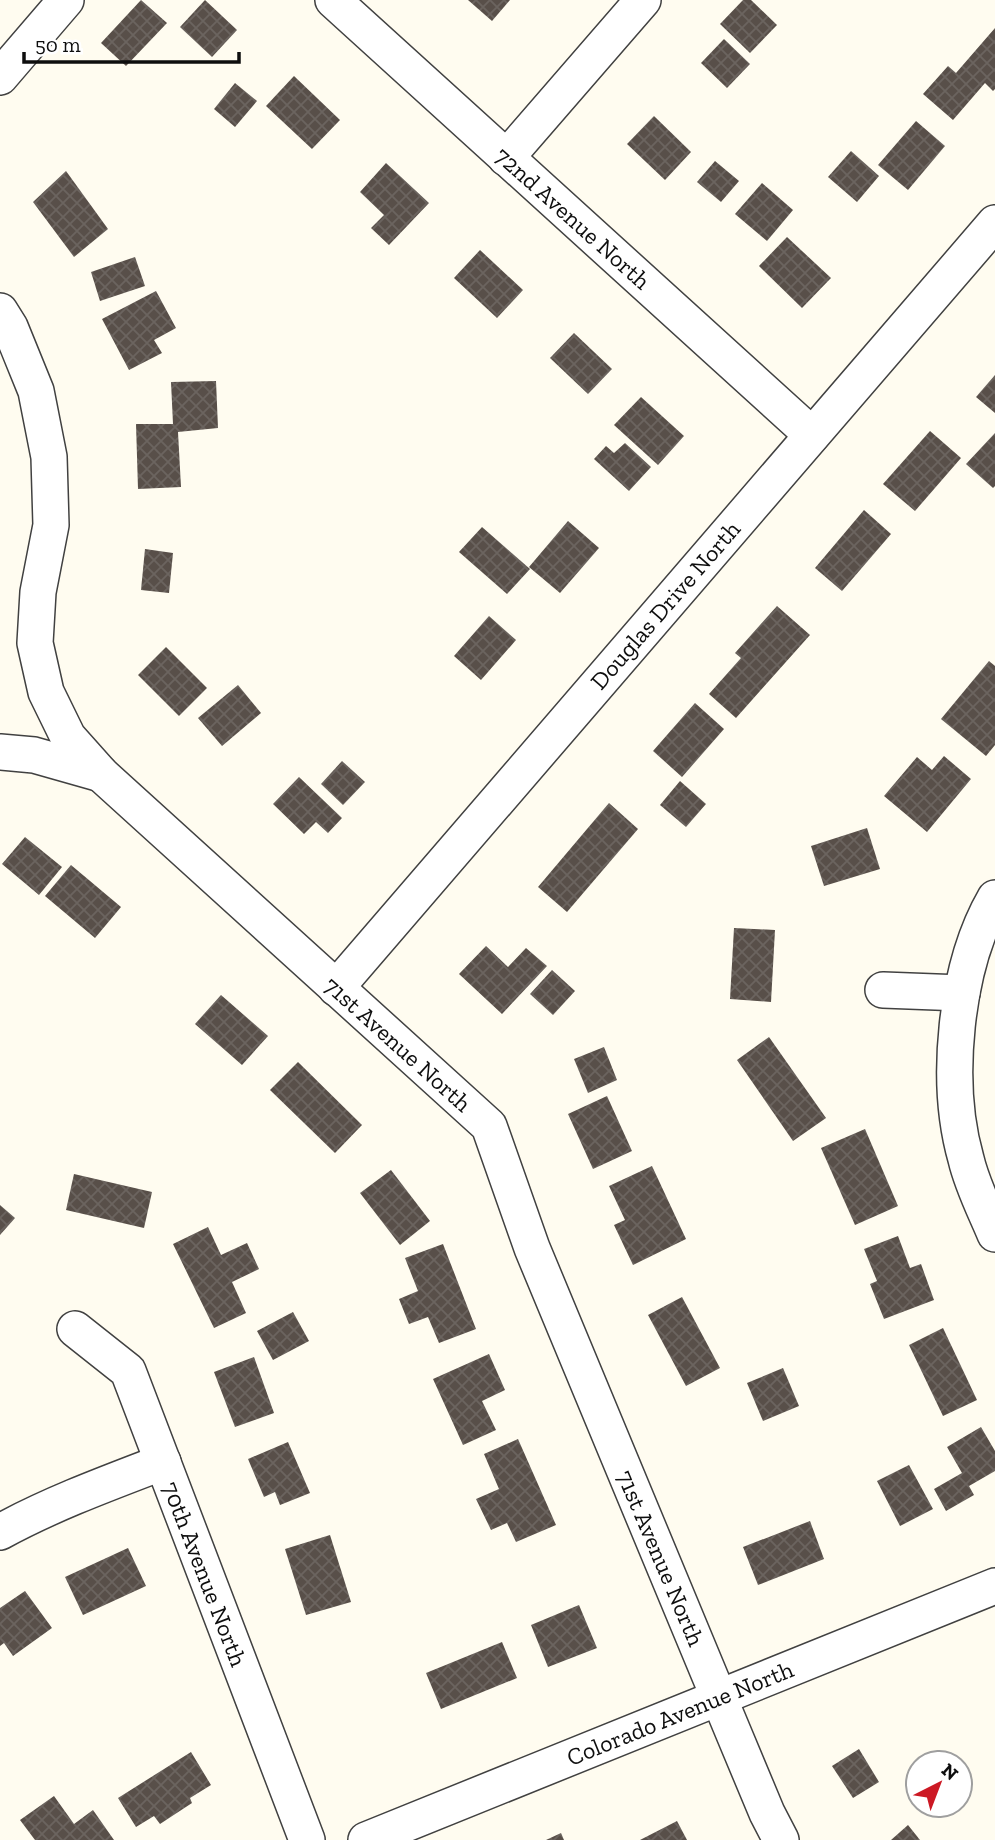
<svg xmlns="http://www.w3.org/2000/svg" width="995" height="1840" font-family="'Zilla Slab',serif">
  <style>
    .building { fill: url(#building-cross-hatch) }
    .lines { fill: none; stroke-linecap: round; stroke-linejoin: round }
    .minor-casing { stroke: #414141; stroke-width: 38 }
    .minor { stroke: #fff; stroke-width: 35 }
    .labels { text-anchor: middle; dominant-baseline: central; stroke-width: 7; stroke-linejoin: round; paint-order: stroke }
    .street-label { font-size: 24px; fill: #0e0e0e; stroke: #fff }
  </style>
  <defs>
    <pattern id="building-cross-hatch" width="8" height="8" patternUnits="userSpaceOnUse" patternTransform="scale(1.75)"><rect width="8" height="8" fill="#584f49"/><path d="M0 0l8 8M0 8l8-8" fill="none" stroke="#6b645f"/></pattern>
  </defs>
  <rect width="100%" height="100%" fill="#fffcf0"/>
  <g class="building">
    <path d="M141,0L167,23L126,66L101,43Z"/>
    <path d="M205,0L237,30L212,57L180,27Z"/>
    <path d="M468,0H510L492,21Z"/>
    <path d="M743,0H751L777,25L750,53L720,24Z"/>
    <path d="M995,28V89L993,91L985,83L953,120L923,94L948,66L956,73Z"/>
    <path d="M724,39L750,64L727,88L701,63Z"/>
    <path d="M294,76L340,120L312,149L266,106Z"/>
    <path d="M235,83L257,101L235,127L214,109Z"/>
    <path d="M654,116L691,152L665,180L627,144Z"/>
    <path d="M916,121L945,146L908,190L878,165Z"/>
    <path d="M851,151L879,176L857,202L828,177Z"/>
    <path d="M715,161L739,181L721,202L697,182Z"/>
    <path d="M386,163L429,203L389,245L371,228L384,215L360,192Z"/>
    <path d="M66,171L108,229L74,257L33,202Z"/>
    <path d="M762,183L793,210L767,241L735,214Z"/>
    <path d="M787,237L831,278L802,308L759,266Z"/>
    <path d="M480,250L523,290L497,318L454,278Z"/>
    <path d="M135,257L145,286L100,301L91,272Z"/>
    <path d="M156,291L176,328L154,340L162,353L129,370L102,319Z"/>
    <path d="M574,333L612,369L588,394L550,358Z"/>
    <path d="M995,375V413L976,397Z"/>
    <path d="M216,381L218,428L178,432L181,487L138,489L136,424H173L171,382Z"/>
    <path d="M641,397L684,436L658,465L614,425Z"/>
    <path d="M930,431L961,458L915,511L883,484Z"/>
    <path d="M995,433V486L993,488L966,464Z"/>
    <path d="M625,443L651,467L629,491L594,459L606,446L614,453Z"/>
    <path d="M864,510L891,534L842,591L815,568Z"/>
    <path d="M568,521L599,548L560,593L529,567Z"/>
    <path d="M482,527L530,569L507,594L459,552Z"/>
    <path d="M145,549L173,553L169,593L141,590Z"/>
    <path d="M777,606L810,635L736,718L709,694L741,658L735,653Z"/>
    <path d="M489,616L516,640L481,680L454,656Z"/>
    <path d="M166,647L207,688L179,716L138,675Z"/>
    <path d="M989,661L995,666V745L986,756L941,719Z"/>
    <path d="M238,685L261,713L222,746L198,718Z"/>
    <path d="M695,703L724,729L682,777L653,751Z"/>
    <path d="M944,756L971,779L927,832L884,796L917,757L932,770Z"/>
    <path d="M342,761L365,782L343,805L321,784Z"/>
    <path d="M299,777L342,818L328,833L316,822L304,834L273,804Z"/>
    <path d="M680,781L706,804L686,827L660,805Z"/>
    <path d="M609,803L638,829L567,912L538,887Z"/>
    <path d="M867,828L880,869L824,886L811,846Z"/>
    <path d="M25,837L62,867L39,895L2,864Z"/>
    <path d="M71,865L121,907L95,938L45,896Z"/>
    <path d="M734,928L775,930L771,1002L730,999Z"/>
    <path d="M486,946L508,967L526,948L547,966L502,1014L459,974Z"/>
    <path d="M552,970L575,991L553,1015L530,994Z"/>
    <path d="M221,995L268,1036L242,1065L195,1024Z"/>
    <path d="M769,1037L826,1118L793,1141L737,1060Z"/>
    <path d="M604,1047L617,1080L588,1093L574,1059Z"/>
    <path d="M298,1062L362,1125L335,1153L270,1090Z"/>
    <path d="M607,1096L632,1151L593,1169L568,1114Z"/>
    <path d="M865,1129L898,1206L855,1225L821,1148Z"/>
    <path d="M652,1166L686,1239L633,1265L614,1225L625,1220L609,1186Z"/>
    <path d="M391,1170L430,1221L400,1245L360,1193Z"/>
    <path d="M74,1174L152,1192L144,1228L66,1210Z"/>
    <path d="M0,1205L15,1218L0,1235Z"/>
    <path d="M208,1227L221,1255L247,1243L259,1269L232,1282L246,1313L214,1328L173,1244Z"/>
    <path d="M898,1236L910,1268L921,1264L934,1300L884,1319L870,1284L877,1281L864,1249Z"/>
    <path d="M443,1244L476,1329L439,1343L428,1317L409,1324L399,1299L418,1291L405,1258Z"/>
    <path d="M682,1297L720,1368L686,1386L648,1315Z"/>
    <path d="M293,1312L309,1341L273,1360L257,1331Z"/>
    <path d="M943,1328L977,1400L943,1416L909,1345Z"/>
    <path d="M489,1354L505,1390L482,1401L496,1430L463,1445L433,1379Z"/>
    <path d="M254,1357L274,1413L235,1427L214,1372Z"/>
    <path d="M783,1368L799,1406L763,1421L747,1383Z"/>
    <path d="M981,1427L995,1451V1471L969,1486L974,1495L946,1511L934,1489L962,1473L947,1447Z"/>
    <path d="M518,1439L556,1525L516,1542L507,1523L491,1530L476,1499L499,1489L484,1454Z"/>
    <path d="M288,1442L310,1493L280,1505L275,1492L264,1497L248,1459Z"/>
    <path d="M909,1465L933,1509L900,1526L877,1481Z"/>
    <path d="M810,1521L824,1559L758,1585L743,1547Z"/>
    <path d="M330,1535L351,1602L306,1615L285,1549Z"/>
    <path d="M128,1548L146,1586L83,1615L65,1577Z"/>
    <path d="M25,1591L52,1628L13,1656L4,1643L0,1646V1608Z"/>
    <path d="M579,1605L597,1648L548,1667L531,1625Z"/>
    <path d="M502,1642L517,1678L441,1709L426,1673Z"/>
    <path d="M859,1749L879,1782L853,1798L832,1766Z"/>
    <path d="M191,1752L211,1785L190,1798L192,1803L160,1824L154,1816L136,1827L118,1798Z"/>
    <path d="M54,1796L74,1824L93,1810L114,1840H35L20,1820Z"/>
    <path d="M677,1821L687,1840H640Z"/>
    <path d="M908,1825L920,1840H891Z"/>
    <path d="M561,1833L564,1840H546Z"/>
  </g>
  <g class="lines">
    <defs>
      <g id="minor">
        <path d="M333,0L812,435"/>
        <path d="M0,77L66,0"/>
        <path d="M506,158L643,0"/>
        <path d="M0,311L10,327L36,391L49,457L51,525L38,592L35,643L46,692L68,737L101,774L489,1126L532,1248L734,1734L767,1813L781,1840"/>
        <path d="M0,752L34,755L101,774"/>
        <path d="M995,898C955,967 944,1082 966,1159C972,1185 985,1210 995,1234"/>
        <path d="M336,988L995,223"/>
        <path d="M883,990L962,993"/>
        <path d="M75,1329L128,1371L307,1840"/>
        <path d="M0,1532C51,1504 108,1483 163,1462"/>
        <path d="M366,1840L995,1586"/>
      </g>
    </defs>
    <use href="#minor" class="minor-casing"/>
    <use href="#minor" class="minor"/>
  </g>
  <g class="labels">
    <g class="street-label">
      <text transform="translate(573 218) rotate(42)">72nd Avenue North</text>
      <text transform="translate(665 605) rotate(-49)">Douglas Drive North</text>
      <text transform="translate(398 1044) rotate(42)">71st Avenue North</text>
      <text transform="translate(661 1558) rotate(67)">71st Avenue North</text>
      <text transform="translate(205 1574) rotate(69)">70th Avenue North</text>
      <text transform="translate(680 1713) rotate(-22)">Colorado Avenue North</text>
    </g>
  </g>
  <g transform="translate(939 1784) rotate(42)"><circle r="33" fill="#ffffff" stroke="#9f9f9f" stroke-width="2"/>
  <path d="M0-5L12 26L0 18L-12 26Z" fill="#cc1924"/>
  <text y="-10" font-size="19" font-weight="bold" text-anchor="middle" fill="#0e0e0e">N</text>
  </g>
  <path d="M24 52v10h215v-10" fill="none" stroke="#0e0e0e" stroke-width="3.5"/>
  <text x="35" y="52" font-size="21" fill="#0e0e0e" stroke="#ffffff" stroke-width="5" paint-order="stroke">50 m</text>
</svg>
